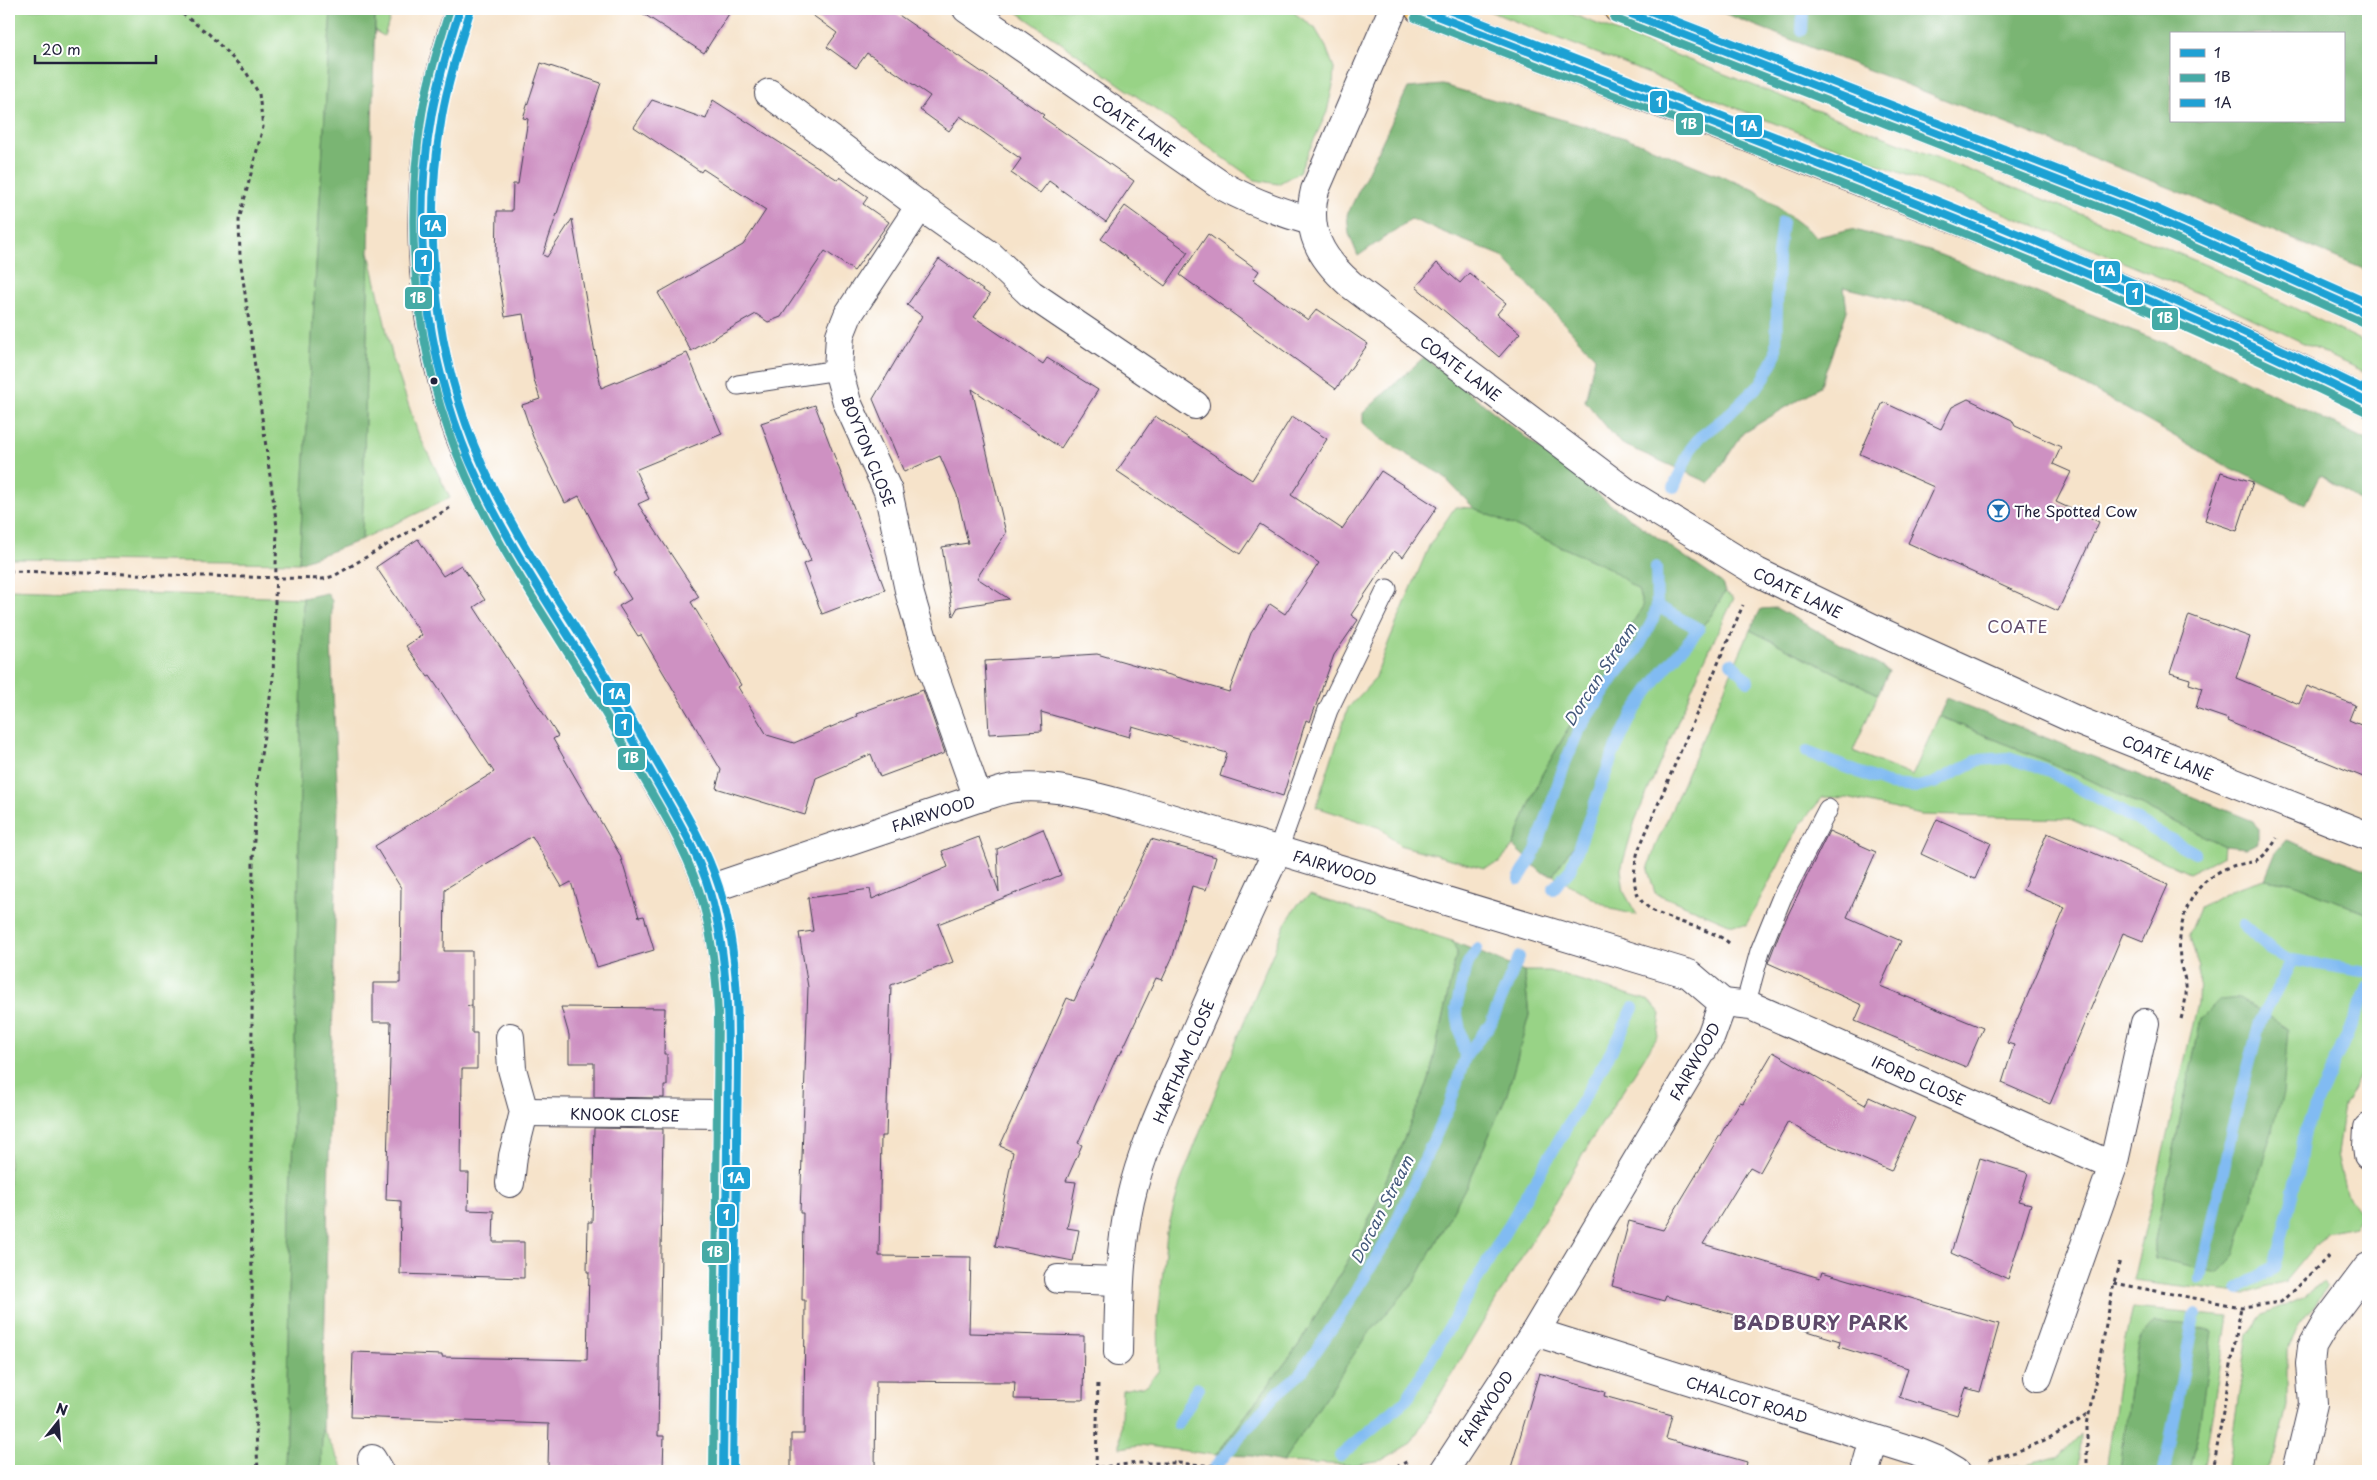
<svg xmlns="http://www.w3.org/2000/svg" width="2377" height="1480" font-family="'Playpen Sans',sans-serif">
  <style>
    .green { fill: #98d386; stroke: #5d7a60; fill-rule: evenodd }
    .forest { fill: #7ab573; stroke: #4e6c57; fill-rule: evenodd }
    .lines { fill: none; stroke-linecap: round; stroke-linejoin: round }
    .stream { stroke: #81bbf2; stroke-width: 12 }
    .building { fill: #ce91c2 }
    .lane-casing { stroke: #423f50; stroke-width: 21 }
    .street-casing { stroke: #423f50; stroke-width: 30 }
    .primary-casing { stroke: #423f50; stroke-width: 30 }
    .path { stroke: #423f50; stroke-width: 3; stroke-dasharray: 4 4; stroke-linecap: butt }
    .lane { stroke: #fff; stroke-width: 19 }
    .street { stroke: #fff; stroke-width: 28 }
    .primary { stroke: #f3c26a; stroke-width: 28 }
    .bus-1-casing { stroke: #fff; stroke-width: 11 }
    .bus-2-casing { stroke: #fff; stroke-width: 11 }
    .bus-3-casing { stroke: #fff; stroke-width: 11 }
    .bus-1 { stroke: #1fa1d4; stroke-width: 8 }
    .bus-2 { stroke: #45aaa6; stroke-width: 8 }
    .bus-3 { stroke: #1fa1d4; stroke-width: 8 }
    .bus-dot { fill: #22223b; stroke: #fff; stroke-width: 2 }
    .labels { text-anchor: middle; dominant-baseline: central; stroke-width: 4.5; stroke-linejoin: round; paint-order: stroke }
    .street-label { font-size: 15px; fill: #22223b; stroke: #fff }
    .poi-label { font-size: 15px; fill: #22223b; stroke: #fff; text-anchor: start }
    .neighbourhood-label { font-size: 16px; letter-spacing: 1px; fill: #5e496a; stroke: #fff }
    .water-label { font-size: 16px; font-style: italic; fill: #43587b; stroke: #fff }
    .district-label { font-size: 20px; font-weight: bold; letter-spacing: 1px; fill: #5e496a; stroke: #fff }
    .line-badge { stroke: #fff; stroke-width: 2 }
    .badge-label { font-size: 14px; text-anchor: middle; font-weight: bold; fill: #fff }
  </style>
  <rect width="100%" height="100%" fill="#fff"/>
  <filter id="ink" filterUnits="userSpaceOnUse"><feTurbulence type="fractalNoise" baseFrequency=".02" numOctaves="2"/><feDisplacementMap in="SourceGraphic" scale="10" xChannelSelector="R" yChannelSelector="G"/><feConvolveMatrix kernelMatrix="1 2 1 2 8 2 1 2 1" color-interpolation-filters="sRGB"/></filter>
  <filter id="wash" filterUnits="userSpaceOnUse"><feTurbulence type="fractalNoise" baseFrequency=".0096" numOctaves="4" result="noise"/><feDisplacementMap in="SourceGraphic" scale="20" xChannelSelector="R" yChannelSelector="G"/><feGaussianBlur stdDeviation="1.12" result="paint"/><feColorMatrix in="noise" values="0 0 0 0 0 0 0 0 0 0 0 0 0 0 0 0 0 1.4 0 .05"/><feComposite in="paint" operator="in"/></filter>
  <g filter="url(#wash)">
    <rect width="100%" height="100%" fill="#f6e3ca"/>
    <g class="green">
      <path d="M9,9H331L299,563L9,559Z"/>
      <path d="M375,9H393L384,36L375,31Z"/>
      <path d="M1013,9H1289L1315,28L1326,47L1334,68L1333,85L1327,112L1299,172L1278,184L1255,180Z"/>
      <path d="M1484,9H1559L2134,235L2206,265L2368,344V374L2212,299L2046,230Z"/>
      <path d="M369,252L393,359L418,433L450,498L362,539Z"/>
      <path d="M1455,507L1474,508L1607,567L1638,589L1644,606L1591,690L1541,776L1513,846L1499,863L1484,868L1399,845L1381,828L1316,807L1348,708L1375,679L1389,641L1429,546Z"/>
      <path d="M9,589L303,598L298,909L285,1471H9Z"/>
      <path d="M1725,592L1734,598L1703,663L1635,821L1621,869L1624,892L1637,915L1611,909L1553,875L1575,843L1631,708L1710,617Z"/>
      <path d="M1750,630L1878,694L1853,751L1912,776L1939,716L2082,776L2224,846L2223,856L2189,873L2070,819L1921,815L1847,798L1823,797L1801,823L1746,925L1729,924L1655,893L1648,870L1655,847Z"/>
      <path d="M2265,879L2291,883L2368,914V1062L2344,1105L2337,1154L2346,1193L2362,1214L2354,1227L2326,1233L2286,1281L2264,1287L2247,1294L2133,1280L2198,1003L2199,968L2189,935L2200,908L2235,888ZM2201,1019L2155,1259V1240Z"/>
      <path d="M1310,895L1452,941L1457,952L1429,1080L1361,1238L1300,1343L1216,1455L1140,1445L1120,1448L1122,1390L1147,1385L1159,1370L1158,1317L1167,1233L1180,1183L1228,1061L1285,924L1299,903Z"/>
      <path d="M1524,971H1549L1650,1001L1661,1014L1658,1036L1592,1139L1411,1443L1382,1460L1353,1465L1283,1462L1364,1339L1415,1281L1471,1177L1507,1094L1529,1015Z"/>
      <path d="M2325,1282L2329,1286L2299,1325L2287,1349V1406L2276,1453L2268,1467L2262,1471H2227L2248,1335L2261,1316L2303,1298Z"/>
      <path d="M2132,1308L2228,1317L2203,1471H2190L2198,1434L2155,1322L2139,1340L2132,1375L2120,1471H2106L2124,1343Z"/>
      <path d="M322,1428L345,1471H321Z"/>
      <path d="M2081,1434L2079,1471H2007L2005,1466L2026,1465L2060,1456Z"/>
    </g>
    <g class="forest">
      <path d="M331,9H375L362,539C341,549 321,554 299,563Z"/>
      <path d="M1713,9H2368V271L2173,189ZM2171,34H2343V121H2171Z"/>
      <path d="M1443,85L1632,140L1755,190L1817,237L1851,229L1933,252L2197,356L2368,441V506L2320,475L2305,504L2223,464L2109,399L1944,312L1844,287L1847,311L1820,387L1743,433L1710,483L1620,443L1585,401L1595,357L1502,256L1411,219L1358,256L1349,234L1347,215L1408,88Z"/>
      <path d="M1424,357L1610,504L1722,583L1725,592L1710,617L1631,708L1575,843L1553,875L1541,872L1513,846L1541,776L1591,690L1643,606L1638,590L1607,567L1474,508L1442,475L1381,439L1363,423V413Z"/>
      <path d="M327,593L332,601L331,644L338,805L321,1471H285L298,909L303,598Z"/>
      <path d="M1776,608L1889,671L1878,694L1750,630L1761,609Z"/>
      <path d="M1947,698L2253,821L2258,829V843L2246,848L2224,846L2082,776L1939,716Z"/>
      <path d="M2286,840L2368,870V914L2291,883L2265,879L2276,852Z"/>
      <path d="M1452,941L1524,971L1529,1015L1507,1094L1471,1177L1415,1281L1364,1339L1283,1462L1252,1456L1216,1455L1300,1343L1361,1238L1429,1080L1457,952Z"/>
      <path d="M2239,998L2288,1028L2283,1094L2235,1255L2218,1273L2155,1259V1240L2201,1019L2220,1000Z"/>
      <path d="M2154,1322L2184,1324L2213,1331L2198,1434L2190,1471H2120L2132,1375L2139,1340Z"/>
      <path d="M1191,1467L1232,1471H1186Z"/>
    </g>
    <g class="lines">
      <g class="stream">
        <path d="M1802,30L1803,9"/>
        <path d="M1674,487L1690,450L1700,437L1727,416L1762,382L1776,354L1778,254L1782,222"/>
        <path d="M1731,663L1748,681"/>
        <path d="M1807,752L1891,785L1918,787L1934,783L1978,760L2008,758L2047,770L2195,853"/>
        <path d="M1519,879L1536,850L1565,763L1578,732L1615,676L1636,651L1652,622L1657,606L1656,567"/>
        <path d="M1553,889L1570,870L1613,754L1633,713L1663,671L1699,629L1657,606"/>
        <path d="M2243,925L2272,951L2292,960L2368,972"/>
        <path d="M1465,1057L1491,1023L1519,957"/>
        <path d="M2201,1278L2232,1129L2260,1022L2292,960"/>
        <path d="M2238,1289L2274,1268L2299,1167L2305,1130L2368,987"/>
        <path d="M1178,1424L1198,1388"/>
        <path d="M1340,1456L1407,1399L1616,1043L1633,1008"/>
        <path d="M1212,1471L1274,1396L1300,1374L1347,1306L1390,1235L1450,1104L1465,1057L1456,1009L1463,978L1468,963L1477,949"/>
        <path d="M2164,1471L2194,1316L2196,1314"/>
      </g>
    </g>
    <g id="blocks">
      <g class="building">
        <path d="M636,9H732L704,53Z"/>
        <path d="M804,9H890L1044,115L1042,117L1134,181L1106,222L1049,181L1040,193L1011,173L1021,159L960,116L949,131L920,110L930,96L867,53L856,68L827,47L837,33Z"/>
        <path d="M541,63L601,83L543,255L547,257L572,219L601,388L687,353L722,434L635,470L649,499L638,504L699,597L691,602L741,685L738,687L767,735L794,743L857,716L856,714L923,690L945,753L880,777L871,754L816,778L805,815L716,788L721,770L641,635L638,636L619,606L631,599L614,572L617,570L579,496L565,503L533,437L522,405L540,399L534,380L523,314L505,317L496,262L497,211H512L513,184H518L528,119L523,118Z"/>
        <path d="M652,100L706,119L713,100L838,180L840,177L868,197L863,204L889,222L854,271L825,251L781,317L768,322L756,314L691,351L658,293L743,245L766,210L703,169L701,172L634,127Z"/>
        <path d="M1125,206L1188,252L1165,286L1101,239Z"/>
        <path d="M1208,234L1259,271L1253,280L1308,320L1317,309L1368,344L1336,389L1180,275Z"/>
        <path d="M939,259L990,295L974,317L1043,364L1047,358L1098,390L1061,448L972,389L1006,533L977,578L1009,599L958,607L953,616L942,547L968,543L957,495L940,456L904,472L873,399L922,316L907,305Z"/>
        <path d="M1437,263L1460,283L1469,273L1506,303L1497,314L1520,333L1499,357L1416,287Z"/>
        <path d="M1968,399L2012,420L2015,426L2061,447L2053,464L2071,472L2056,502L2099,522L2058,611L1908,543L1934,487L1860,454L1883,402L1941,429L1952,407Z"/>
        <path d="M815,405L885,590L822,614L803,564L811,561L761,423Z"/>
        <path d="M1155,416L1252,480L1292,416L1327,439L1291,495L1342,529L1381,471L1437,507L1403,557L1394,551L1351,615L1358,620L1334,655L1310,722L1306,720L1283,796L1220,776L1227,753L1132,726L1129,737L1041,712L1042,731L989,734L985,661L1097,654L1229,692L1251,633L1270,604L1285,614L1319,563L1260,524L1240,554L1117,471Z"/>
        <path d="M2221,472L2253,482L2237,531L2205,520Z"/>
        <path d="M418,539L443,576L461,565L485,600L474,607L558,736L553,739L620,855L639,917L644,916L654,950L597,967L571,882L562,887L532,836L445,889L444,951H472V1005L467,1006H472V1033H477V1069H462L461,1173H469L468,1210L494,1211L493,1242H524V1278L400,1274L401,1201L386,1200L391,1022H373V983H400L401,888L375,846L494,772L430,676L428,677L406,646L422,635L376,567Z"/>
        <path d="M2189,615L2250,637L2236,678L2299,704L2307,686L2355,705L2349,720L2368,728V779L2227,721L2228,719L2196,708L2202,688L2189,684L2190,679L2170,673Z"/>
        <path d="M1937,819L1991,843L1975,879L1921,854Z"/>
        <path d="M1043,829L1061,875L938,924L953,962L891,985L886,1136H881L879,1256L971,1257L969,1333L1084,1336L1083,1400L1014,1399L1015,1382L876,1381L875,1471H791V1434H804L805,1300H802L803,1213H800L808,987L799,933L813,931L808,898L870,889L872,899L948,867L942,851L979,837L999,892L997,849Z"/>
        <path d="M1829,831L1876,852L1847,917L1901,941L1880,986L1983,1028L1966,1067L1855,1021L1862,1005L1768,963L1781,929Z"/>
        <path d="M2047,833L2168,885L2143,941L2123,933L2050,1104L2002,1083L2014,1045L2007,1043L2065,908L2023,890Z"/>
        <path d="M1151,839L1216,857L1206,890L1192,886L1173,956L1162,980L1156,978L1120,1055L1118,1054L1078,1143L1082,1145L1066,1181L1076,1182L1067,1228L1079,1230L1073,1261L995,1246L1013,1152L1000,1146L1067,998L1074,1001Z"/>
        <path d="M561,1007L665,1008L664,1054H667V1086H664V1098L594,1097V1063H569V1035Z"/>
        <path d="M1773,1052L1865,1105L1869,1097L1915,1118L1891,1171L1814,1138L1788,1122L1760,1172L1750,1167L1703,1244L1820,1278L1822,1272L1999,1324L1980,1392L1966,1388L1957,1415L1899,1397L1908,1368L1839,1347L1840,1341L1765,1318L1760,1326L1733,1318L1734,1315L1666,1296L1664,1301L1612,1286L1629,1221L1663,1230L1740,1102L1743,1103Z"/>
        <path d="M594,1128L663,1129L658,1436H664L663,1468L548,1466L549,1424L351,1417L353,1352L442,1355V1357L587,1360L589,1272H587L588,1222H592Z"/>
        <path d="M1980,1158L2028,1173L2019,1201L2031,1204L2008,1279L1951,1253Z"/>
        <path d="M1539,1373L1605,1392L1604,1396L1672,1415L1666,1439L1747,1462L1745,1471H1510Z"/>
      </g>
    </g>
  </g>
  <g filter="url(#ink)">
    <use href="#blocks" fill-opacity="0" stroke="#423f50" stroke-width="1"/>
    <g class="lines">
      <defs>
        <g id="lane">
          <path d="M738,385L838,370"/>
          <path d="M1278,850L1328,710L1387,589"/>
          <path d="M1745,1006L1760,951L1782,897L1828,809"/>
        </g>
        <g id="street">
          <path d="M460,9C411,145 409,297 459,434C490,517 544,597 591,671C613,706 633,742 654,778C675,814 696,850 709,890C721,930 726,972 728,1013L723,1471"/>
          <path d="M967,9L1221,185C1251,202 1279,212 1311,221"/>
          <path d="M1393,9L1315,190C1305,231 1320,257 1350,284L1626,492L1757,572L1883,633L2076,720L2368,836"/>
          <path d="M769,93L920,206"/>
          <path d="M978,798L931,666L910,595L888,491L847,402L838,370L840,335L848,315L920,206L990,255L1031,294L1195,405"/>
          <path d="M709,889L978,798C990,795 1003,789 1015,788C1057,784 1097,797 1137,808L1689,974L1723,1003L1711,1036L1535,1332L1444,1471"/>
          <path d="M1723,1003L1751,1006L2113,1166"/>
          <path d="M524,1112L726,1114"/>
          <path d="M2368,1128L2367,1146L2368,1155"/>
          <path d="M510,1183L513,1156L524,1112L512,1069L510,1037"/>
          <path d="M1058,1279L1119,1281"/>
          <path d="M1535,1332L1917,1452L1939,1461L1956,1471"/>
          <path d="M1118,1352C1119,1302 1119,1251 1130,1201C1142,1148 1167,1096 1189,1046C1218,980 1246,915 1278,850"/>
          <path d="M2038,1377L2113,1166L2145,1023"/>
          <path d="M372,1459L379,1471"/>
          <path d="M1865,1471L1874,1439"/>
          <path d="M2297,1471L2313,1404L2310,1364L2312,1347L2326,1323L2368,1267"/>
        </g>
        <g id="primary">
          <path d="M1419,9C1552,61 1685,113 1818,165C2004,238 2190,312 2368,402"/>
          <path d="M1618,9L2142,213L2368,314"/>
        </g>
      </defs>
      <use href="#lane" class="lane-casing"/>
      <use href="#street" class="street-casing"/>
      <use href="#primary" class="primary-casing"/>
      <g class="path">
        <path d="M176,9L209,34L246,72L259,94L263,127L239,220L240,257L277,527L273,679L257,780L253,860L251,1188L253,1369L258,1471"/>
        <path d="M9,571L323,579L334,576L453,506"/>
        <path d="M1729,943C1721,936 1711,933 1702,929C1656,913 1623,911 1638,851L1743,605"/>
        <path d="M2181,1019C2184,1008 2187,997 2186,985C2185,976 2180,968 2180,959C2177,927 2187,890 2217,873C2245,856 2257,873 2277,838"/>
        <path d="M2114,1283L2241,1307L2281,1302L2329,1256"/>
        <path d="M1989,1460C2026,1450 2057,1437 2088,1414"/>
        <path d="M1096,1468L1098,1381"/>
        <path d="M1067,1471L1138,1463H1178"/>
        <path d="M1176,1471L1178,1463L1277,1471"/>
        <path d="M1389,1471L1410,1460"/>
        <path d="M2087,1471V1425L2114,1283L2120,1260"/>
        <path d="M2213,1471L2241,1307"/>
      </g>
      <use href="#lane" class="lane"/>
      <use href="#street" class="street"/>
      <use href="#primary" class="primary"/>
      <defs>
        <g id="bus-1">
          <path d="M460,9C449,43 439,78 432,113C411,230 424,353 470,462C500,530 541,593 581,656C605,693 627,731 649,769C672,809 697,849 710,893C734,975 727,1062 727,1147C725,1255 724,1363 723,1471"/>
          <path d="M1419,9C1738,134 2061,251 2368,402"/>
          <path d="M1618,9L2142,213L2368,314"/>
        </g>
        <g id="bus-2">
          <path d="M450,9C439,43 428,78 422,114C401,245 418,379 477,499C517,580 571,654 616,732C645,783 680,834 699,890C712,930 716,972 718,1013L713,1471"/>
          <path d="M1415,18C1734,143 2057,260 2364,411"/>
          <path d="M1614,18L2138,222L2364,323"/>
        </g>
        <g id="bus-3">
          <path d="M1446,9C1756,130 2069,244 2368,391"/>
          <path d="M1645,9L2146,204L2368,303"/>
          <path d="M470,12C459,46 448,81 442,116C422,232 434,356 482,464C512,529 551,590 590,650C613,687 635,725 657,763C680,803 705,843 719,887C745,971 737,1061 737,1147C735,1255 734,1363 733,1471"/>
        </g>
      </defs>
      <use href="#bus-1" class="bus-1-casing"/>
      <use href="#bus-2" class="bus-2-casing"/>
      <use href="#bus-3" class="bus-3-casing"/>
      <use href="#bus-1" class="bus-1"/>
      <use href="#bus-2" class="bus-2"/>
      <use href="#bus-3" class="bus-3"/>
    </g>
  </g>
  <defs>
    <symbol id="bar-ring" viewBox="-11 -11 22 22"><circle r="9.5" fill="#fff" stroke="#1f6fb2" stroke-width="1.5"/><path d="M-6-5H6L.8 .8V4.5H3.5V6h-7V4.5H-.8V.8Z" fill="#1f6fb2"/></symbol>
  </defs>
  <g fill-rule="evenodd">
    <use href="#bar-ring" x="1986" y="498" width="25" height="25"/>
  </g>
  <circle class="bus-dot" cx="434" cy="381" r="4.5"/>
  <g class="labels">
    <g class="street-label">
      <text transform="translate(1134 125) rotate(35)">COATE LANE</text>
      <text transform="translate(1461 368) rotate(37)">COATE LANE</text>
      <text transform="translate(869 451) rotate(68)">BOYTON CLOSE</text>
      <text transform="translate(1798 592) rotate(26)">COATE LANE</text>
      <text transform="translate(2168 757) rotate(22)">COATE LANE</text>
      <text transform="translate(933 813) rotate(-18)">FAIRWOOD</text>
      <text transform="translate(1335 867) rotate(17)">FAIRWOOD</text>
      <text transform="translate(1183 1061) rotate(-67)">HARTHAM CLOSE</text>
      <text transform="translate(1694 1061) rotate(-61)">FAIRWOOD</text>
      <text transform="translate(1919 1080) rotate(24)">IFORD CLOSE</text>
      <text transform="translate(625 1114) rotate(1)">KNOOK CLOSE</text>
      <text transform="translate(1747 1399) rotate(17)">CHALCOT ROAD</text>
      <text transform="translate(1485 1408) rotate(-57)">FAIRWOOD</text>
    </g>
    <g class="poi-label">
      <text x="2014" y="510">The Spotted Cow</text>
    </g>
    <g class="neighbourhood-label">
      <text x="2018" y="626">COATE</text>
    </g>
    <g class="water-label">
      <text transform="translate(1599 674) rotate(-57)">Dorcan Stream</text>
      <text transform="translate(1381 1209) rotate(-63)">Dorcan Stream</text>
    </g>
    <g class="district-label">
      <text x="1821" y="1322">BADBURY PARK</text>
    </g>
  </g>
  <g class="line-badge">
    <rect x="1649" y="90" width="19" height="24" rx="5" fill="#1fa1d4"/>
    <rect x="1675" y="112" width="29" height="24" rx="5" fill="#45aaa6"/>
    <rect x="1734" y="114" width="29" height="24" rx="5" fill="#1fa1d4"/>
    <rect x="419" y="214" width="28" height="24" rx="5" fill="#1fa1d4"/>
    <rect x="414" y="249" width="19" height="24" rx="5" fill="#1fa1d4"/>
    <rect x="2093" y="260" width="28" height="24" rx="5" fill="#1fa1d4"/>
    <rect x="2125" y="282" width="19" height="24" rx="5" fill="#1fa1d4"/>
    <rect x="404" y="286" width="29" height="24" rx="5" fill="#45aaa6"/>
    <rect x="2151" y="307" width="28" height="24" rx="5" fill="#45aaa6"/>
    <rect x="602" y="682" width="29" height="24" rx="5" fill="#1fa1d4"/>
    <rect x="614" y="713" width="19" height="24" rx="5" fill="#1fa1d4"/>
    <rect x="617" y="747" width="29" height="24" rx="5" fill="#45aaa6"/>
    <rect x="722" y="1166" width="29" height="24" rx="5" fill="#1fa1d4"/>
    <rect x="716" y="1203" width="20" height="24" rx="5" fill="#1fa1d4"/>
    <rect x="701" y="1240" width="29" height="24" rx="5" fill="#45aaa6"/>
  </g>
  <g class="badge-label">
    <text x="1659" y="107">1</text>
    <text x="1689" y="129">1B</text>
    <text x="1749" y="131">1A</text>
    <text x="433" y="231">1A</text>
    <text x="424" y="266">1</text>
    <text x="2107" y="276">1A</text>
    <text x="2135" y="299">1</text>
    <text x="418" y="303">1B</text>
    <text x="2165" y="323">1B</text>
    <text x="617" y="699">1A</text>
    <text x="624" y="730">1</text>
    <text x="631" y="763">1B</text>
    <text x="736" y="1183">1A</text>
    <text x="726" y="1220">1</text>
    <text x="715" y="1257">1B</text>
  </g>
  <rect width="2377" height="1480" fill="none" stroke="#fff" stroke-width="30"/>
  <rect x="2170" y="32" width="175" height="90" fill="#ffffff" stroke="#a7a7b1"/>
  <rect x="2180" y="49" width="25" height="8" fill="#1fa1d4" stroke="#a7a7b1"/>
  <text x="2214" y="58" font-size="15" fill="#22223b">1</text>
  <rect x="2180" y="74" width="25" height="8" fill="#45aaa6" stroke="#a7a7b1"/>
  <text x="2214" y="82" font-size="15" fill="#22223b">1B</text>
  <rect x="2180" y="99" width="25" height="8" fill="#1fa1d4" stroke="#a7a7b1"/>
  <text x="2214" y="108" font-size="15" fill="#22223b">1A</text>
  <g transform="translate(58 1422) rotate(17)" stroke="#ffffff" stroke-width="4" paint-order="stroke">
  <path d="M0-4L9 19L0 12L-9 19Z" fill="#22223b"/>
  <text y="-8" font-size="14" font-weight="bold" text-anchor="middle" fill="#22223b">N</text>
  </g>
  <path d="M35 55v8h121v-8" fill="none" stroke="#22223b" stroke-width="2.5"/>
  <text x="42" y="55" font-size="15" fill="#22223b" stroke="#ffffff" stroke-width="4" paint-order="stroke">20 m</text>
</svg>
